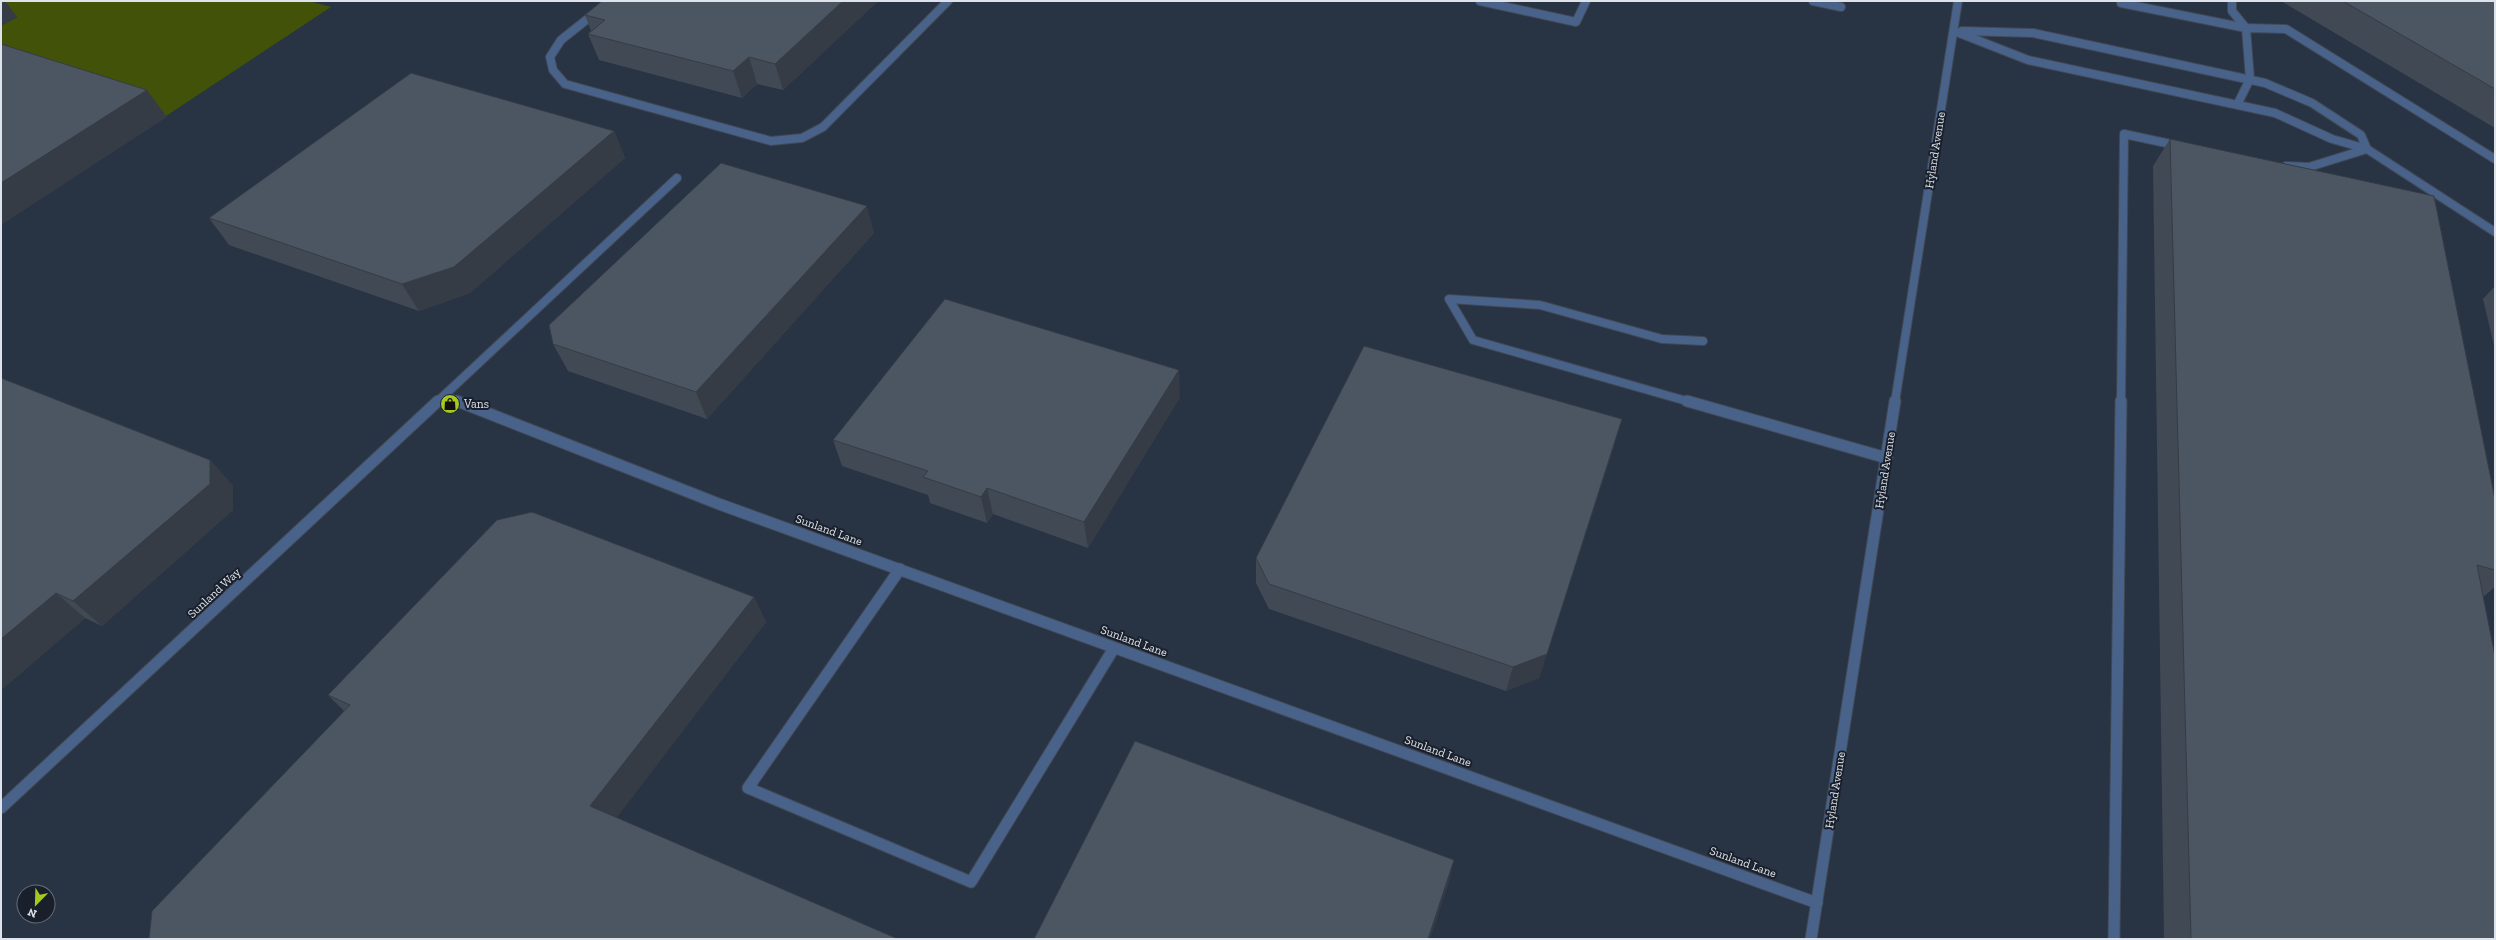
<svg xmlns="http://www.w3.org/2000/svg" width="2496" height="940" font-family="'Zilla Slab',serif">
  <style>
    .built { fill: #283344; fill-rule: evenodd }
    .green { fill: #435209 }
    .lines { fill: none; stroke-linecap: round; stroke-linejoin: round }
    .minor-far1-casing { stroke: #404853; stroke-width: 10 }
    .minor-casing { stroke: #404853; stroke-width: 13 }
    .minor-far1 { stroke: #49628a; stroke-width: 8 }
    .minor { stroke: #49628a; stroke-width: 11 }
    .wall { fill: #414954 }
    .shaded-wall { fill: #353c45 }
    .building { fill: #4c5562; stroke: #353c45 }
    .labels { text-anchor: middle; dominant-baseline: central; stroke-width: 4; stroke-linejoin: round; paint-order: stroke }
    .street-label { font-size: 12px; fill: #dee3eb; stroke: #19202b }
    .poi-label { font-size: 12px; fill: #dee3eb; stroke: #19202b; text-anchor: start }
  </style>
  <rect width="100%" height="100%" fill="#222a36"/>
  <path class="built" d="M1,1H2495V939H1ZM24,892H48V916H24Z"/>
  <path class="green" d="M1,1H309L331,7L166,116L1,64V26L17,17Z"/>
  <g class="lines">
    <defs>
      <g id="minor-far1">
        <path d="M610,1L561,40L550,57L553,70L565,84L771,141L802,138L823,127L948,1"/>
        <path d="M1480,1L1576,22L1586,1"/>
        <path d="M1813,1L1841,7"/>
        <path d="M2121,1V3L2246,28"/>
        <path d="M2232,1V11L2246,28"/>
        <path d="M1954,31L2028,60L2275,113L2332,139L2367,149L2495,232"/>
        <path d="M1962,31L2033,33L2265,83L2312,103L2361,135L2367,149"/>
        <path d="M2238,103L2250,79L2246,28L2286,29L2495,159"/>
        <path d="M2286,166L2309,167L2367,149"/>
        <path d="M444,396L460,402"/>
        <path d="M437,402L677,178"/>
        <path d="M1690,402L1473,340L1449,299L1540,305L1662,339L1703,341"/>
        <path d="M1895,402L1958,1"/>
        <path d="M2121,402L2124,134L2180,146"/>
      </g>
      <g id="minor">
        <path d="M457,401L719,504L1817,903"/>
        <path d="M1687,401L1887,458"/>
        <path d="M900,569L748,788L971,882L1114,648"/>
        <path d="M1,808L438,401"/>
        <path d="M1811,939L1895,401"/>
        <path d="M2114,939L2121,401"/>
      </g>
    </defs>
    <use href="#minor-far1" class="minor-far1-casing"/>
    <use href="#minor" class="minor-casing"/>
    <use href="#minor-far1" class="minor-far1"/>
    <use href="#minor" class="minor"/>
  </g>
  <g class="wall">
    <path d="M602,1H878L783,90L757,84L742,98L599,60L588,34L591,31L585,15Z"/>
    <path d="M2281,1H2495V128Z"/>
    <path d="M614,131L625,158L470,293L419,311L229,245L209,218Z"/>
    <path d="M2170,139L2495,499V587L2483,597L2495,939H2164L2153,166Z"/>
    <path d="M874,233L707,419L568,371L553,344Z"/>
    <path d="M2495,286V350L2483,299Z"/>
    <path d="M1,378L210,460L233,486V510L102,626L85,618L1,690Z"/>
    <path d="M1180,397L1088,548L993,514L987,523L930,503L928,495L842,466L833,440Z"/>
    <path d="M1614,446L1539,678L1506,691L1269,609L1256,583V558Z"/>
    <path d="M754,597L766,622L616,818L344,711L328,695Z"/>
  </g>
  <g class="shaded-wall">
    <path d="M1,1H5L17,17L1,26Z"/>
    <path d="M843,1H878L783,90L775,64Z"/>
    <path d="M749,57L757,84L742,98L733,71Z"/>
    <path d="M147,90L167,117L1,225V183Z"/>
    <path d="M614,131L625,158L470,293L419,311L402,284Z"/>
    <path d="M867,206L874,233L707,419L696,392Z"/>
    <path d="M1179,370L1180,397L1088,548L1084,522Z"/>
    <path d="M1614,446L1539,678L1506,691L1513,667Z"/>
    <path d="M210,460L233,486V510L102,626L73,601Z"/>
    <path d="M987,488L993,514L987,523L981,497Z"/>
    <path d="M56,593L85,618L1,690V639Z"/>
    <path d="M754,597L766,622L608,829L590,806Z"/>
    <path d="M1454,860L1449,882L1430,939H1428Z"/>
  </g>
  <g class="building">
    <path d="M602,1H843L775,64L749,57L733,71L588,34L605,20L585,15Z"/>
    <path d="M2343,1H2495V89Z"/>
    <path d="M1,44L147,90L1,183Z"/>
    <path d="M411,73L614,131L454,267L402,284L209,218Z"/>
    <path d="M2170,139L2434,196L2495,499V570L2477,565L2495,656V939H2191Z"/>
    <path d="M721,163L867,206L696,392L553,344L549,325Z"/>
    <path d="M945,299L1179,370L1084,522L987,488L981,497L923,477L928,471L833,440Z"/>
    <path d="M1364,346L1622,419L1547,654L1513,667L1269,584L1256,558Z"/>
    <path d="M1,378L210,460V484L73,601L56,593L1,639Z"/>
    <path d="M532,512L754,597L590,806L898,939H149L152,911L350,705L328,695L497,520Z"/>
    <path d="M1135,741L1454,860L1428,939H1034Z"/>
  </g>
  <defs>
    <symbol id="shop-disc" viewBox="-11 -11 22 22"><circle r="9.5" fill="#a6c821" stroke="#19202b"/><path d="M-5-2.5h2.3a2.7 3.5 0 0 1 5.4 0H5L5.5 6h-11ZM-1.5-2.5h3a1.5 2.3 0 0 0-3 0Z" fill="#111"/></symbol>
  </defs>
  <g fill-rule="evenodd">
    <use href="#shop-disc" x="439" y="393" width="22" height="22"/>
  </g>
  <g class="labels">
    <g class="street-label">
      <text transform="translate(1935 150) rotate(-81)">Hyland Avenue</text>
      <text transform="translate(1885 470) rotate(-81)">Hyland Avenue</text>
      <text transform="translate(829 530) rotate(20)">Sunland Lane</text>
      <text transform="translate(214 593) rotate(-43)">Sunland Way</text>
      <text transform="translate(1134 641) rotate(20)">Sunland Lane</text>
      <text transform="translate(1438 751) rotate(20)">Sunland Lane</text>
      <text transform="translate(1835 790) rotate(-81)">Hyland Avenue</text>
      <text transform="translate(1743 862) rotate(20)">Sunland Lane</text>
    </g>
    <g class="poi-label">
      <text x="464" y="404">Vans</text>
    </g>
  </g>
  <rect width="2496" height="940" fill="none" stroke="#dee3eb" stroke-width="4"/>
  <g transform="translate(36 904) rotate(203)"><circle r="19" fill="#19202b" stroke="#686e78"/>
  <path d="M0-3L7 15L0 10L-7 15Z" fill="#a6c821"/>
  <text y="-6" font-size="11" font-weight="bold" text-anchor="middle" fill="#dee3eb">N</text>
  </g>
</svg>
